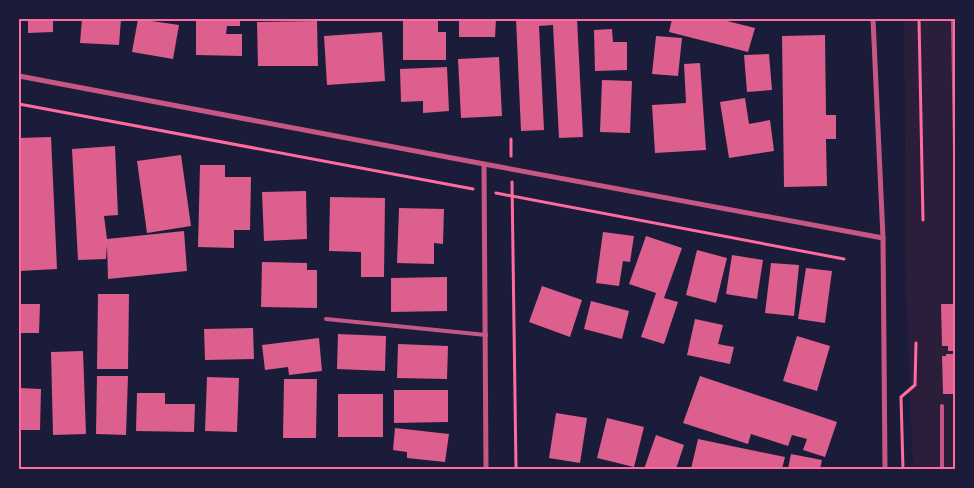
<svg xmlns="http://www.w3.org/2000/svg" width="974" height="488" font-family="Raleway,sans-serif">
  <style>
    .green { fill: #2a1e3b }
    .building { fill: #dd5f8e }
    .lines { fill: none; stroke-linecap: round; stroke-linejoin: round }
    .path { stroke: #ff6b9d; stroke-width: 3 }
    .service { stroke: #c65784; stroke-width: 4 }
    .minor { stroke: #c65784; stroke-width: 5 }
    .neatline { fill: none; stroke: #ff6b9d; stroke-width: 2 }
  </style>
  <rect width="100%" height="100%" fill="#1b1b3a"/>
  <path class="green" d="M904,19H955V469H913L906,290Z"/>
  <g class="building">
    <path d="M28,19H53V32L28,33Z"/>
    <path d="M82,19H121L119,45L80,43Z"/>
    <path d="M138,19L179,25L173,59L132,52Z"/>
    <path d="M196,19H240V26H227L226,34H242V56L196,55Z"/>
    <path d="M403,19H438V32H446V60H403Z"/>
    <path d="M459,19H496L495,37H459Z"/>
    <path d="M516,19H577L583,137L559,138L553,25L539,26L544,130L521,131Z"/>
    <path d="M672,19H719L755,28L748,52L669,32Z"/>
    <path d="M317,21L318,66H258L257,22Z"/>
    <path d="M612,29L613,42H627V70L595,71L594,30Z"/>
    <path d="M382,32L385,81L327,85L324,36Z"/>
    <path d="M825,35L826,115H836V139H826L827,186L784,187L782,36Z"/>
    <path d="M656,36L682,38L678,76L652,74Z"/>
    <path d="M769,54L772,90L747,92L744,55Z"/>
    <path d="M499,57L502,116L461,118L458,59Z"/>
    <path d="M700,63L706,150L655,153L652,105L686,103L684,64Z"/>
    <path d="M447,67L449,111L423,113V101L401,102L400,69Z"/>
    <path d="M602,80L632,81L630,133L600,132Z"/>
    <path d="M745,98L749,124L770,120L774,151L729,158L720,102Z"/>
    <path d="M51,137L57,269L19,271V138Z"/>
    <path d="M115,146L118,215L104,216L107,239L184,231L187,271L108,279L107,245L106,259L78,260L72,149Z"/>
    <path d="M181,155L191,226L147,233L137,161Z"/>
    <path d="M200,165H225V177H251L250,230H234V248L198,247Z"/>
    <path d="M306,191L307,239L264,241L262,192Z"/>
    <path d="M330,197L385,198L384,277H361V252L329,251Z"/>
    <path d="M399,208L444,209L443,244L434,243V264L397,263Z"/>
    <path d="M603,232L634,236L630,262L623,261L619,286L596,283Z"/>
    <path d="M646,236L682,248L664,298L678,302L664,344L641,337L656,293L629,284Z"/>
    <path d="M697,250L727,258L716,303L686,295Z"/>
    <path d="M732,255L763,260L757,299L726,294Z"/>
    <path d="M262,262L307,263V270H317V308L261,307Z"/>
    <path d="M771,263L799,265L794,316L765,313Z"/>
    <path d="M806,268L832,271L825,323L798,319Z"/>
    <path d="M447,277V311L391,312V278Z"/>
    <path d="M542,286L582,300L570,337L529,322Z"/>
    <path d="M98,294H129L128,369H97Z"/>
    <path d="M591,301L629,311L622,339L584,329Z"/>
    <path d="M19,304H40L39,333H19Z"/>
    <path d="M941,304H955V351H948V346H942Z"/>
    <path d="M695,319L723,325L718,344L734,347L730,364L687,355Z"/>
    <path d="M253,328L254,359L205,360L204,329Z"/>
    <path d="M338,334L386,336L385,371L337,369Z"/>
    <path d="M797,336L830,346L817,391L783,381Z"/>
    <path d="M319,338L322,371L289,375L288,367L265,370L262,345Z"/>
    <path d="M398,344L448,346L447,379L397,378Z"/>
    <path d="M83,351L86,434L53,435L51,352Z"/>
    <path d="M946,354H955V394H943L942,356H946Z"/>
    <path d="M97,376H128L126,435L96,434Z"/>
    <path d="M700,376L837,422L825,457L803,450L807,439L792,435L788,446L751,434L748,444L683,423Z"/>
    <path d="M207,377L239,378L237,432L205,431Z"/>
    <path d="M284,379H317L316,438H283Z"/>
    <path d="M19,388L41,389L40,430H19Z"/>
    <path d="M394,390H448V422L394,423Z"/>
    <path d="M137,393H165V404H195L194,432L136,431Z"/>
    <rect x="338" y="394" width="45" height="43"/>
    <path d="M556,413L587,418L580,463L549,458Z"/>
    <path d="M607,418L644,427L634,467L597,458Z"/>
    <path d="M395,428L449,434L445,462L407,458V452L393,450Z"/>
    <path d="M656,435L684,445L676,469H644Z"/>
    <path d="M698,439L785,457L782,469H691Z"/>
    <path d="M791,454L822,460L820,469H788Z"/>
  </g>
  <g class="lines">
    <g class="path">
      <path d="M919,19L923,220"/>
      <path d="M19,104L473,189"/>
      <path d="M511,139V156"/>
      <path d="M512,182L516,469"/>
      <path d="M496,193L844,259"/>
      <path d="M903,469L901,397L915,385L916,343"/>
    </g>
    <g class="service">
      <path d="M953,19L955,151"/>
      <path d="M326,319L486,335"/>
      <path d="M942,406V469"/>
    </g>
    <g class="minor">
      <path d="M873,19L883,238L885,469"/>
      <path d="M19,76L484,164L883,238"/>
      <path d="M484,164L486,469"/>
    </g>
  </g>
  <rect width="974" height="488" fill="none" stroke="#1b1b3a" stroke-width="40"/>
  <rect x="20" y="20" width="934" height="448" class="neatline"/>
</svg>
